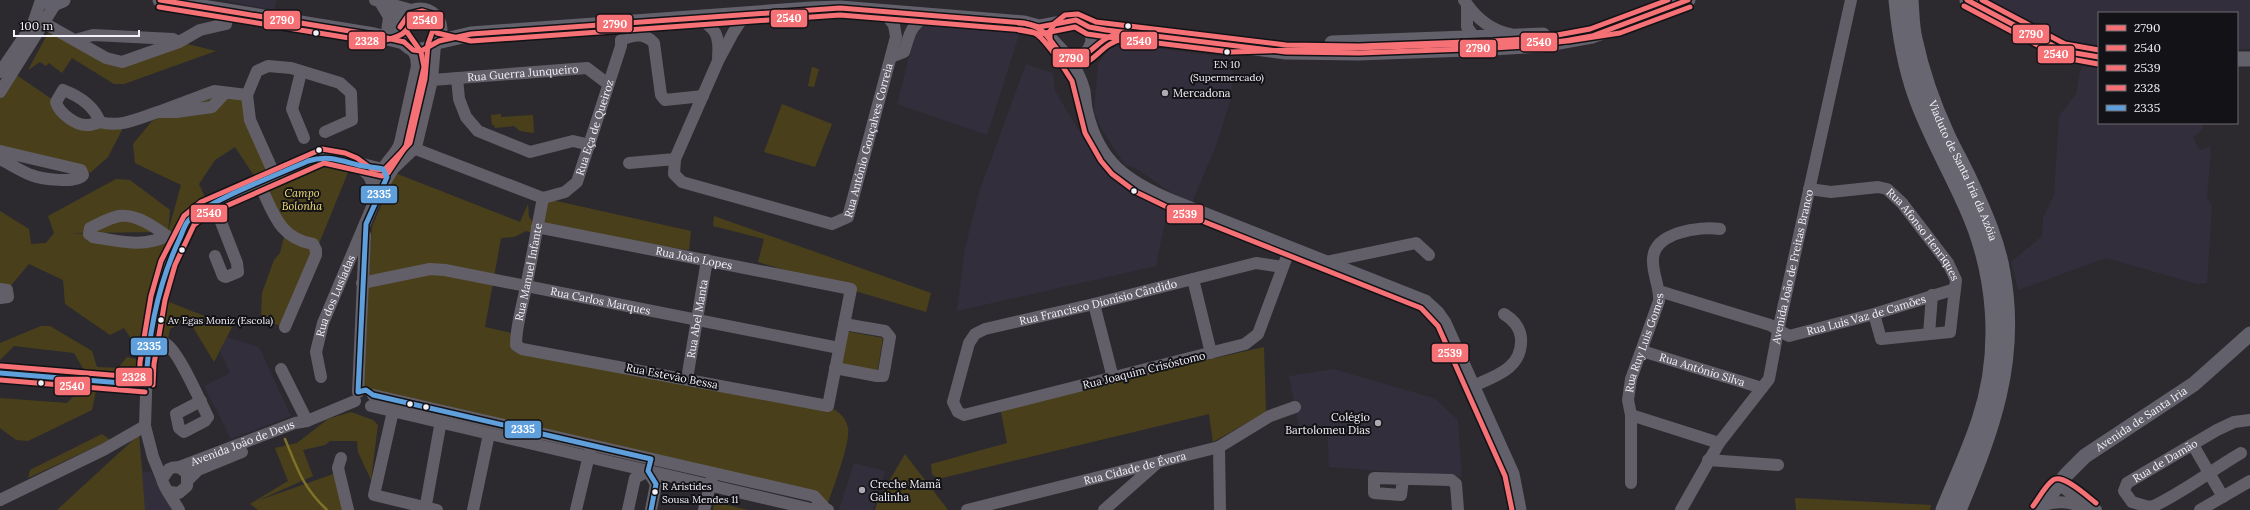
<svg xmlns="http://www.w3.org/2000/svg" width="2250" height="510" font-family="Lora,serif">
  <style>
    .built { fill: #322e3c }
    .green { fill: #49401b; fill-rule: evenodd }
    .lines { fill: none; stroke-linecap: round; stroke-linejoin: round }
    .stream { stroke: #807128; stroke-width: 2.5 }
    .minor { stroke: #625f68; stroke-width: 12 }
    .major { stroke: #62606a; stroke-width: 15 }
    .highway { stroke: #686670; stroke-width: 17 }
    .bus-1-casing { stroke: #131216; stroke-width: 8 }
    .bus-2-casing { stroke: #131216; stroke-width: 8 }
    .bus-3-casing { stroke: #131216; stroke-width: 8 }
    .bus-4-casing { stroke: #131216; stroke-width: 8 }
    .bus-5-casing { stroke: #131216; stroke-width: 8 }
    .bus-1 { stroke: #f67175; stroke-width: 5 }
    .bus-2 { stroke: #f67175; stroke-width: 5 }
    .bus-3 { stroke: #f67175; stroke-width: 5 }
    .bus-4 { stroke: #f67175; stroke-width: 5 }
    .bus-5 { stroke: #5fa0dc; stroke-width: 5 }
    .bus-dot { fill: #f3f1f8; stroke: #131216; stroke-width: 1.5 }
    .poi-dot { fill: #adabb2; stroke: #131216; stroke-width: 1.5 }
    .labels { text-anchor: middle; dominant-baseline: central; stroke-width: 4; stroke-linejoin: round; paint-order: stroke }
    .bus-label { font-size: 10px; fill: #f3f1f8; stroke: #131216; text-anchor: start }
    .street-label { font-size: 11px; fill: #f3f1f8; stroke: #131216 }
    .poi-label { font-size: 11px; fill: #f3f1f8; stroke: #131216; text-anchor: start }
    .park-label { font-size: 11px; font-style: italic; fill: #f5df73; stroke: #131216 }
    .line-badge { stroke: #131216; stroke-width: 1.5 }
    .badge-label { font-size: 11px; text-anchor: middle; font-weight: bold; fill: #fff }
  </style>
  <rect width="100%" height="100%" fill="#2c2a2f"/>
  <g class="built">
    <path d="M222,0H277L274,10Z"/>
    <path d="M1982,0H2250V49H2237V13H2099V51H2092L2060,42L2009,11Z"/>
    <path d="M929,25L1020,32L987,135L897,104L916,29Z"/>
    <path d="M1123,42L1139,46L1234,58L1231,98L1217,143L1191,205L1173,194L1134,167L1125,165L1102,130L1094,112L1098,64L1108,50Z"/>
    <path d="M1026,64L1053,73L1055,91L1084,139L1128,191L1168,207L1156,266L957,311L965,248L979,192Z"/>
    <path d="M2083,67L2099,68V123H2204L2202,130L2193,138L2200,150L2210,146L2211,151L2207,198L2212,205L2207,283L2197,284L2106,258L2018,290L2011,262L2042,236L2043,218L2054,195L2059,116L2076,94L2080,71Z"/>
    <path d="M226,337L259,347L291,416L231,439L204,386L230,373L220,351Z"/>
    <path d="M1333,369L1434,398L1458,420L1462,477L1329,467L1327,427L1300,434L1289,376Z"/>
    <path d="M139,435L143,472H151L172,510H57Z"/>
    <path d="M854,463L885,471L873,510H839Z"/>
  </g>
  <g class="green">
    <path d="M48,33L106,58L122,62L179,42L216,51L124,84H114L72,58L62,73L49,63L46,66L40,62L28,70Z"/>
    <path d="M812,67L819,69L814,87L808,86Z"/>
    <path d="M12,72L56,102L76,129L124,126L108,157L90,173L0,151V92Z"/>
    <path d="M225,93L247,95L272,169L260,182L308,161L339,158L349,170L285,327L261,320L262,293L274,260L280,253L285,233L259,183L235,147L215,160L199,184L209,206L188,221L159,298L232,327L214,362L188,319L170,329L167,344L151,339L146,385L97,386L92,410L28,441L16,440L0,428V398L67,403L90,380L74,353L14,346L0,360V343L41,326H50L92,351L97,367L118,368L127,357L147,362L124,328L110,335L65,304L63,280L29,264L7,290L0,289V211L29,229L31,244L46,243L54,233L48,216L116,179L130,180L170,210L168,232L181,185L135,163L133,144L152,121ZM166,232L129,243L89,234L70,233Z"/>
    <path d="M782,104L832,124L815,167L764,152Z"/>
    <path d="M501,114V117L533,115L534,133L520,131L514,126L495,128L494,125H492L491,115Z"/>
    <path d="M395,173L520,222L528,204L529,217L533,222L536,234L526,231L514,237L501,238L485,327L516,334V345L828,406C838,411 846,417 848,428C851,443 831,493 826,509L814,496L359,390L372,227Z"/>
    <path d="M543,198L691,231L689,250L540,228Z"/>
    <path d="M714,216L931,293L926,312L758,262L764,239L713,226Z"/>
    <path d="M845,331L883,338L877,373L839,367Z"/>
    <path d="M1264,347L1266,412L1213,442L1209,414L938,479L932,474L931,464L1007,443L1000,407Z"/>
    <path d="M351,412L373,420L378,425L371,480L358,452L357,441H330L325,445L303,450L313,476L257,501L339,472L348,510H258L250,504L288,481L275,448L297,443L328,419Z"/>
    <path d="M102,434L110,440L28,478L30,470Z"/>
    <path d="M139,435L145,510H57L132,441Z"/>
    <path d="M905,454L948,510H875L878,500Z"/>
    <path d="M1795,498L1931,505L1930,510H1796Z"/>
    <path d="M719,503L748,510H713L714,505Z"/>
  </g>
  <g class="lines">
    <path class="stream" d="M285,439C297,468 303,488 327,510"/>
    <g class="minor">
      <path d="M375,0L415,11"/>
      <path d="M1464,0C1475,17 1490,30 1510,34"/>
      <path d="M380,2L389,17L387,32"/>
      <path d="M1467,5V27L1478,42"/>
      <path d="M386,6L402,21"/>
      <path d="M696,17C716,28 720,35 718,57"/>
      <path d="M44,23L106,58L122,62L179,42L173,39L93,35L75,40"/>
      <path d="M179,42L200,30L226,24L227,10"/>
      <path d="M891,57L904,52C910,33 910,25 929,15"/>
      <path d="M0,72L33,24L41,0"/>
      <path d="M301,72L292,109L304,138"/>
      <path d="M457,78L459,99L466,117L478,131L530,152L573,141L590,145"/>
      <path id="s1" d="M432,80L587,68L608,84"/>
      <path d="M0,92L56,3"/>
      <path d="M225,93L212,107L176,112H158L214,91L247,95"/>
      <path d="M100,122C97,123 92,125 88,125C76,126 59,113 56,102L63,90C79,96 94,106 100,122C120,128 139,118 158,112"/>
      <path id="s2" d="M400,143L543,198L565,192L577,182L621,46V40C633,35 644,32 654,43L661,95L665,100L703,96"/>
      <path d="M0,151L81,170L83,175C76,184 42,179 31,175C21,171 10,164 0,159"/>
      <path id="s3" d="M675,159L674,174L682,182L832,224L848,217L896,37L894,25L883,11"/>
      <path d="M629,163L675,159L718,61L733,33L740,22L752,13"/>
      <path d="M358,165L369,176L377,195"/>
      <path d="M275,176L250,120L247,95L257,71L268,66L291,68L340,83L351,93L352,120L325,132"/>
      <path d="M381,176C383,162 396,156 400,143L417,66L416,57L412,49"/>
      <path d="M259,183C273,211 278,238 313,244L316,250V255L285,327"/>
      <path id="s4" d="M1809,189L1831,192L1878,187L1887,189L1902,203L1948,263L1956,280L1950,332L1881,339L1874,314"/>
      <path d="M214,204L237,263L238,272L226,277L223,276L215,256"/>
      <path id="s5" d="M537,227L851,289L828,406L522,349L516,345C516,326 522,307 526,287C532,258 537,228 543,198"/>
      <path d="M167,236C141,248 121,241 93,237L89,234L90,228C99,224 109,218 119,216C139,213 161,232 177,243"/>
      <path d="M1326,262L1416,243L1429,255"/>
      <path id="s6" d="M1283,267L1258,334L1245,344L964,415L958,412L953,402L969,343L975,334L985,329L1094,304L1256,263L1283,267L1290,248"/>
      <path d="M1193,279L1211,353"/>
      <path id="s7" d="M362,283L430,269L445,270L839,348"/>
      <path d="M0,289L7,290L8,297L0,298"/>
      <path id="s8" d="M1659,291L1770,325L1789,336L1874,314L1955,289"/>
      <path d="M1094,304L1113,378"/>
      <path d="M1929,334L1932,295"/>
      <path d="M151,339C156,341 162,342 166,344C178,350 201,403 208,417L205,421L184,432L179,428L176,414L201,401"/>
      <path id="s9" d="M1642,351L1762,388"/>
      <path d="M835,368L877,376H883L884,372L890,337L885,331L844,324"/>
      <path d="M281,369L307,421"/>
      <path d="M0,373L146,385"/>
      <path id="s10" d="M321,377L316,352L323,323L377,195L393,169L416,147L432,80L435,45"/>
      <path id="s11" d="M687,379L707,260"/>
      <path d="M1473,386C1496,376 1523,368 1521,338C1520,327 1514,320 1504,314"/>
      <path d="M358,392L365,235"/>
      <path d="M373,395L814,496L826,509"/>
      <path d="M371,406L811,509L828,510"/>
      <path d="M393,411L374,495L437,510"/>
      <path d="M1631,415L1719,443"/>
      <path d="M2193,445L2223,497"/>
      <path d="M1219,447L1220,510"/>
      <path id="s12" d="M2241,453C2212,470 2185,491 2154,506L2149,507L2132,502L2124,491L2127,483L2217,430L2234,422L2250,420"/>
      <path d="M341,458L338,468L348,510"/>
      <path d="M1708,460L1778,465"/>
      <path id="s13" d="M179,467L295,423L307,421L355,401"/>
      <path d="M648,471L656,484L651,510"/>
      <path d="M162,479L153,457L145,426L147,363L158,298L168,263L188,221L204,208L323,156C343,158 363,165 383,169L387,177"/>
      <path d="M189,479L198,470L242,452"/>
      <path d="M1403,479L1401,495L1374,493V478L1451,480L1456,484L1458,510"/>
      <path id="s14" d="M1631,483V415L1628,400L1631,379L1659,301C1660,287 1652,273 1653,259C1654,232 1700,226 1720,229"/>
      <path d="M2057,486L2063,487L2086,505"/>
      <path d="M169,492L179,493L187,486V475C183,468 177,465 169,469L162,479C163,487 175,502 179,510"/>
      <path d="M0,500L105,449L145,426"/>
      <path d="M2040,507C2059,497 2077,505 2096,510"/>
      <path d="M425,510L442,415"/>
      <path d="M473,510L489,434"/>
      <path d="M576,510L590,451"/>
      <path d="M628,510L635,478L648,471"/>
      <path d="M704,510L712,478"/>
      <path id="s15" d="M967,510L1219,447L1270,416L1295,407"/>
      <path d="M1104,510L1156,464"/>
      <path id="s16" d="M1681,510L1719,443L1769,379L1778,331L1851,0"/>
      <path d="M2200,510L2250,481"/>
    </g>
    <g class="major">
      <path d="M43,0L53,4L63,0"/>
      <path d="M160,0L374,35L404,42"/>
      <path d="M1967,0L2063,51L2099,57"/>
      <circle cx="420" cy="30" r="20"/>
      <path d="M1089,27L1286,52L1359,53L1493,48L1542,45L1592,36L1688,0"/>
      <path d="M437,42L471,34L811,9L840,8L1024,23L1039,27L1071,21L1085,24L1092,32L1093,42L1089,51L1081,57L1066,56L1039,27"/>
      <path d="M1332,43L1543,35"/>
      <path d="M1066,56C1073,67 1080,78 1083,91C1084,98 1084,106 1086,113C1098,163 1126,182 1170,201L1425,302L1437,313L1444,323L1512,474L1519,510"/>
      <path d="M2237,59H2250"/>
      <path id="s17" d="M2038,510L2067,474L2085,456L2194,384L2250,334"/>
    </g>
    <g class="highway">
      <path d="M1897,0C1900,32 1905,64 1916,95C1929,133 1951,170 1967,207C1997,273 2003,351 1980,420C1970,451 1956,480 1944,510"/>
      <path id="s18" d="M1910,0C1911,13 1911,27 1914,39C1921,72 1933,106 1947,136C1954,151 1962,165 1969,180C1982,209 1997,241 2002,273C2018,361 1991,431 1958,510"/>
    </g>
    <defs>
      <g id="bus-1">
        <path d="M160,0L374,35L404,42"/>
        <path d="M1967,0L2063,51L2099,57"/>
        <path d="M1019,23C1053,24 1050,54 1071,58C1086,60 1097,42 1109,37C1115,33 1123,33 1130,33"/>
        <path d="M400,27L409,14L422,11L432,14L440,27"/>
        <path d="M404,42L413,50L421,51L439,41L471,34L840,8L1024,23L1039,27L1076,20L1089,27L1106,30L1286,52L1359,53L1493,48L1542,45L1592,36L1688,0"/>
      </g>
      <g id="bus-2">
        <path d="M1964,6L2060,57L2098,64"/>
        <path d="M1019,30L1040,34L1075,27L1087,34L1129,40"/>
        <path d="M0,380L145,392"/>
        <path d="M153,385L154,364L165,300L175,265L194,225L208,214L324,163L382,176L388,173L406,146L424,67L421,52L407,32L409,23L415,18L428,21L437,33L471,41L840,15L1023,30C1026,31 1032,31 1035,33C1052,43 1054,69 1082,64C1095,62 1103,42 1124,39L1231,52L1568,41L1620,33L1690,7"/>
      </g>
      <g id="bus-3">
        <path d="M1982,0L2065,44L2099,50"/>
        <path d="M2033,506C2039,498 2045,486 2053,480C2063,473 2088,497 2096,503"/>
        <path d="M1512,510L1505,476L1438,326L1421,308L1167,207L1136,192L1112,174L1101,161L1085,133L1072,81L1054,53L1050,40V31L1055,23L1065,15L1078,14L1096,22L1286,45L1359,46L1493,41L1541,38L1590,29L1668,0"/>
      </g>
      <g id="bus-4">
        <path d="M1,366L147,378"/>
        <path d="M139,385L140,362L151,296L161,261L184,216L201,202L322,149L345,153L357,158L372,169L384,170L410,143L425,79L428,44L433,30L426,19C411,12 412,28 402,34C394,39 383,41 374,42L159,7"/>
      </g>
      <path id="bus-5" d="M0,373L146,385C148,336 158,285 179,240C182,234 184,226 188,221C204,202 282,173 308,161C327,155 339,160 358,165C366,167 375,167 383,169L387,177L366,224L358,392L366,390L373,395L651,459L648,471L656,484L651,510"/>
    </defs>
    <use href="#bus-1" class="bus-1-casing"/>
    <use href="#bus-2" class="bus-2-casing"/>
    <use href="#bus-3" class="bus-3-casing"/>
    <use href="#bus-4" class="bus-4-casing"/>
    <use href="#bus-5" class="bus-5-casing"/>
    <use href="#bus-1" class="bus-1"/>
    <use href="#bus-2" class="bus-2"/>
    <use href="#bus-3" class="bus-3"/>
    <use href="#bus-4" class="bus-4"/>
    <use href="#bus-5" class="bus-5"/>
  </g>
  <g class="bus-dot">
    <circle cx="1128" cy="26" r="3.5"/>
    <circle cx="316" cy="33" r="3.5"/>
    <circle cx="1227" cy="52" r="3.5"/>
    <circle cx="319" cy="150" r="3.5"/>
    <circle cx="1134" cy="191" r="3.5"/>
    <circle cx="182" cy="250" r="3.5"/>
    <circle cx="161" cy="320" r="3.5"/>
    <circle cx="41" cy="383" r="3.5"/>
    <circle cx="410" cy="404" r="3.5"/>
    <circle cx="426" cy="407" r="3.5"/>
    <circle cx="655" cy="492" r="3.5"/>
  </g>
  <g class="poi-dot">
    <circle cx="1165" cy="93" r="4"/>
    <circle cx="1378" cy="423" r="4"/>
    <circle cx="862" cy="490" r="4"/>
  </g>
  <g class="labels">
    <g class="bus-label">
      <text x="1227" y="64" text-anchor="middle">EN 10<tspan x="1227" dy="13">(Supermercado)</tspan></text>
      <text x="168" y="320">Av Egas Moniz (Escola)</text>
      <text x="662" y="486">R Aristides<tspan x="662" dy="13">Sousa Mendes 11</tspan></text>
    </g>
    <g class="street-label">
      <text stroke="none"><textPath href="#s1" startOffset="91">Rua Guerra Junqueiro</textPath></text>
      <text stroke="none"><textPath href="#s2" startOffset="249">Rua Eça de Queiroz</textPath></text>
      <text stroke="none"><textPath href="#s3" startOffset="279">Rua António Gonçalves Correia</textPath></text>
      <text stroke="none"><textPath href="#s18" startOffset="180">Viaduto de Santa Iria da Azóia</textPath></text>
      <text stroke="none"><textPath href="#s4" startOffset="137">Rua Afonso Henriques</textPath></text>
      <text stroke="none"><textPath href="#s5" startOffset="160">Rua João Lopes</textPath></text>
      <text stroke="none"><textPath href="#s16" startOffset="273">Avenida João de Freitas Branco</textPath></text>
      <text stroke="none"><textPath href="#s5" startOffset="832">Rua Manuel Infante</textPath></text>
      <text stroke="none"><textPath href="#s10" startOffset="85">Rua dos Lusíadas</textPath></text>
      <text stroke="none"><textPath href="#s7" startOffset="243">Rua Carlos Marques</textPath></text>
      <text stroke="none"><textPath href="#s6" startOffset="595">Rua Francisco Dionísio Cândido</textPath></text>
      <text stroke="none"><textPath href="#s8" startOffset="218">Rua Luis Vaz de Camões</textPath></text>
      <text stroke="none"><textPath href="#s11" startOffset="61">Rua Abel Manta</textPath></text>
      <text stroke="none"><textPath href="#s14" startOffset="143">Rua Ruy Luis Gomes</textPath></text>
      <text stroke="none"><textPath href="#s9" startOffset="63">Rua António Silva</textPath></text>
      <text transform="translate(1144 370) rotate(-14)">Rua Joaquim Crisóstomo</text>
      <text transform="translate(672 376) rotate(11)">Rua Estevão Bessa</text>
      <text stroke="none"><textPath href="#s17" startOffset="139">Avenida de Santa Iria</textPath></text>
      <text stroke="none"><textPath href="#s13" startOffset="68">Avenida João de Deus</textPath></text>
      <text stroke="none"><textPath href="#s12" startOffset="191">Rua de Damão</textPath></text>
      <text stroke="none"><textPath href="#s15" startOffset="173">Rua Cidade de Évora</textPath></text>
    </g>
    <g class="poi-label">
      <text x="1173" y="93">Mercadona</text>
      <text x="1370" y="417" text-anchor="end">Colégio<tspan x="1370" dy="13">Bartolomeu Dias</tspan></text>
      <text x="870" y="484">Creche Mamã<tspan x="870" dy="13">Galinha</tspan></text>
    </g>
    <g class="park-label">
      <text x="302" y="193">Campo<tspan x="302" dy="13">Bolonha</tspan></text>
    </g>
  </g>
  <g class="line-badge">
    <rect x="770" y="9" width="38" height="19" rx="4" fill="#f67175"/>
    <rect x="263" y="10" width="38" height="20" rx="4" fill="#f67175"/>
    <rect x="406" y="11" width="38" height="19" rx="4" fill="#f67175"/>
    <rect x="596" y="14" width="37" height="19" rx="4" fill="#f67175"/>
    <rect x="2012" y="24" width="38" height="20" rx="4" fill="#f67175"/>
    <rect x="1120" y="31" width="38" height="19" rx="4" fill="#f67175"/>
    <rect x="348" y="31" width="38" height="19" rx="4" fill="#f67175"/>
    <rect x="1520" y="32" width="38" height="20" rx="4" fill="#f67175"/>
    <rect x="1459" y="39" width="38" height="19" rx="4" fill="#f67175"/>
    <rect x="2037" y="45" width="38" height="19" rx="4" fill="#f67175"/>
    <rect x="1052" y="48" width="38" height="20" rx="4" fill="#f67175"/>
    <rect x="360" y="185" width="38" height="19" rx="4" fill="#5fa0dc"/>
    <rect x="190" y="204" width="38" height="19" rx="4" fill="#f67175"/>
    <rect x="1166" y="204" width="38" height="20" rx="4" fill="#f67175"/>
    <rect x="130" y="337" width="38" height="19" rx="4" fill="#5fa0dc"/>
    <rect x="1431" y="343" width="38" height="20" rx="4" fill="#f67175"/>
    <rect x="115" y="367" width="38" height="20" rx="4" fill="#f67175"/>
    <rect x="54" y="376" width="37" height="20" rx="4" fill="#f67175"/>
    <rect x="504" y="420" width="38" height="19" rx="4" fill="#5fa0dc"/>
  </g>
  <g class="badge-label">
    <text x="789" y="22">2540</text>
    <text x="282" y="24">2790</text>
    <text x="425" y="24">2540</text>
    <text x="615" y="28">2790</text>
    <text x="2031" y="38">2790</text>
    <text x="1139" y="45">2540</text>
    <text x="367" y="45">2328</text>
    <text x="1539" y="46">2540</text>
    <text x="1478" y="52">2790</text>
    <text x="2056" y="58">2540</text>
    <text x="1071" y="62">2790</text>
    <text x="379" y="198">2335</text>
    <text x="209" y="217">2540</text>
    <text x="1185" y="218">2539</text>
    <text x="149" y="350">2335</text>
    <text x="1450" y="357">2539</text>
    <text x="134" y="381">2328</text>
    <text x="72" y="390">2540</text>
    <text x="523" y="433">2335</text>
  </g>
  <rect x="2098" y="12" width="140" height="112" fill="#131216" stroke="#6d6b70"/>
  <rect x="2106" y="25" width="20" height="6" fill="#f67175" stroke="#6d6b70"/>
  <text x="2134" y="32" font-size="12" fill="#f3f1f8">2790</text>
  <rect x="2106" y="45" width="20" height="6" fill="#f67175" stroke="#6d6b70"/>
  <text x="2134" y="52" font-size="12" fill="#f3f1f8">2540</text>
  <rect x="2106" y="65" width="20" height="6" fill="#f67175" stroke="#6d6b70"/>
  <text x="2134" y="72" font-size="12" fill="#f3f1f8">2539</text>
  <rect x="2106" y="85" width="20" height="6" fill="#f67175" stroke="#6d6b70"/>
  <text x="2134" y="92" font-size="12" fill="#f3f1f8">2328</text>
  <rect x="2106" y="105" width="20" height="6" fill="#5fa0dc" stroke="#6d6b70"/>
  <text x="2134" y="112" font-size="12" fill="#f3f1f8">2335</text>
  <path d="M14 30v6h125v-6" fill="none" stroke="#f3f1f8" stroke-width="2"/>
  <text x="20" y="30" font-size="12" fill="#f3f1f8" stroke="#131216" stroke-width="3" paint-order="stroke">100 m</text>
</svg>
